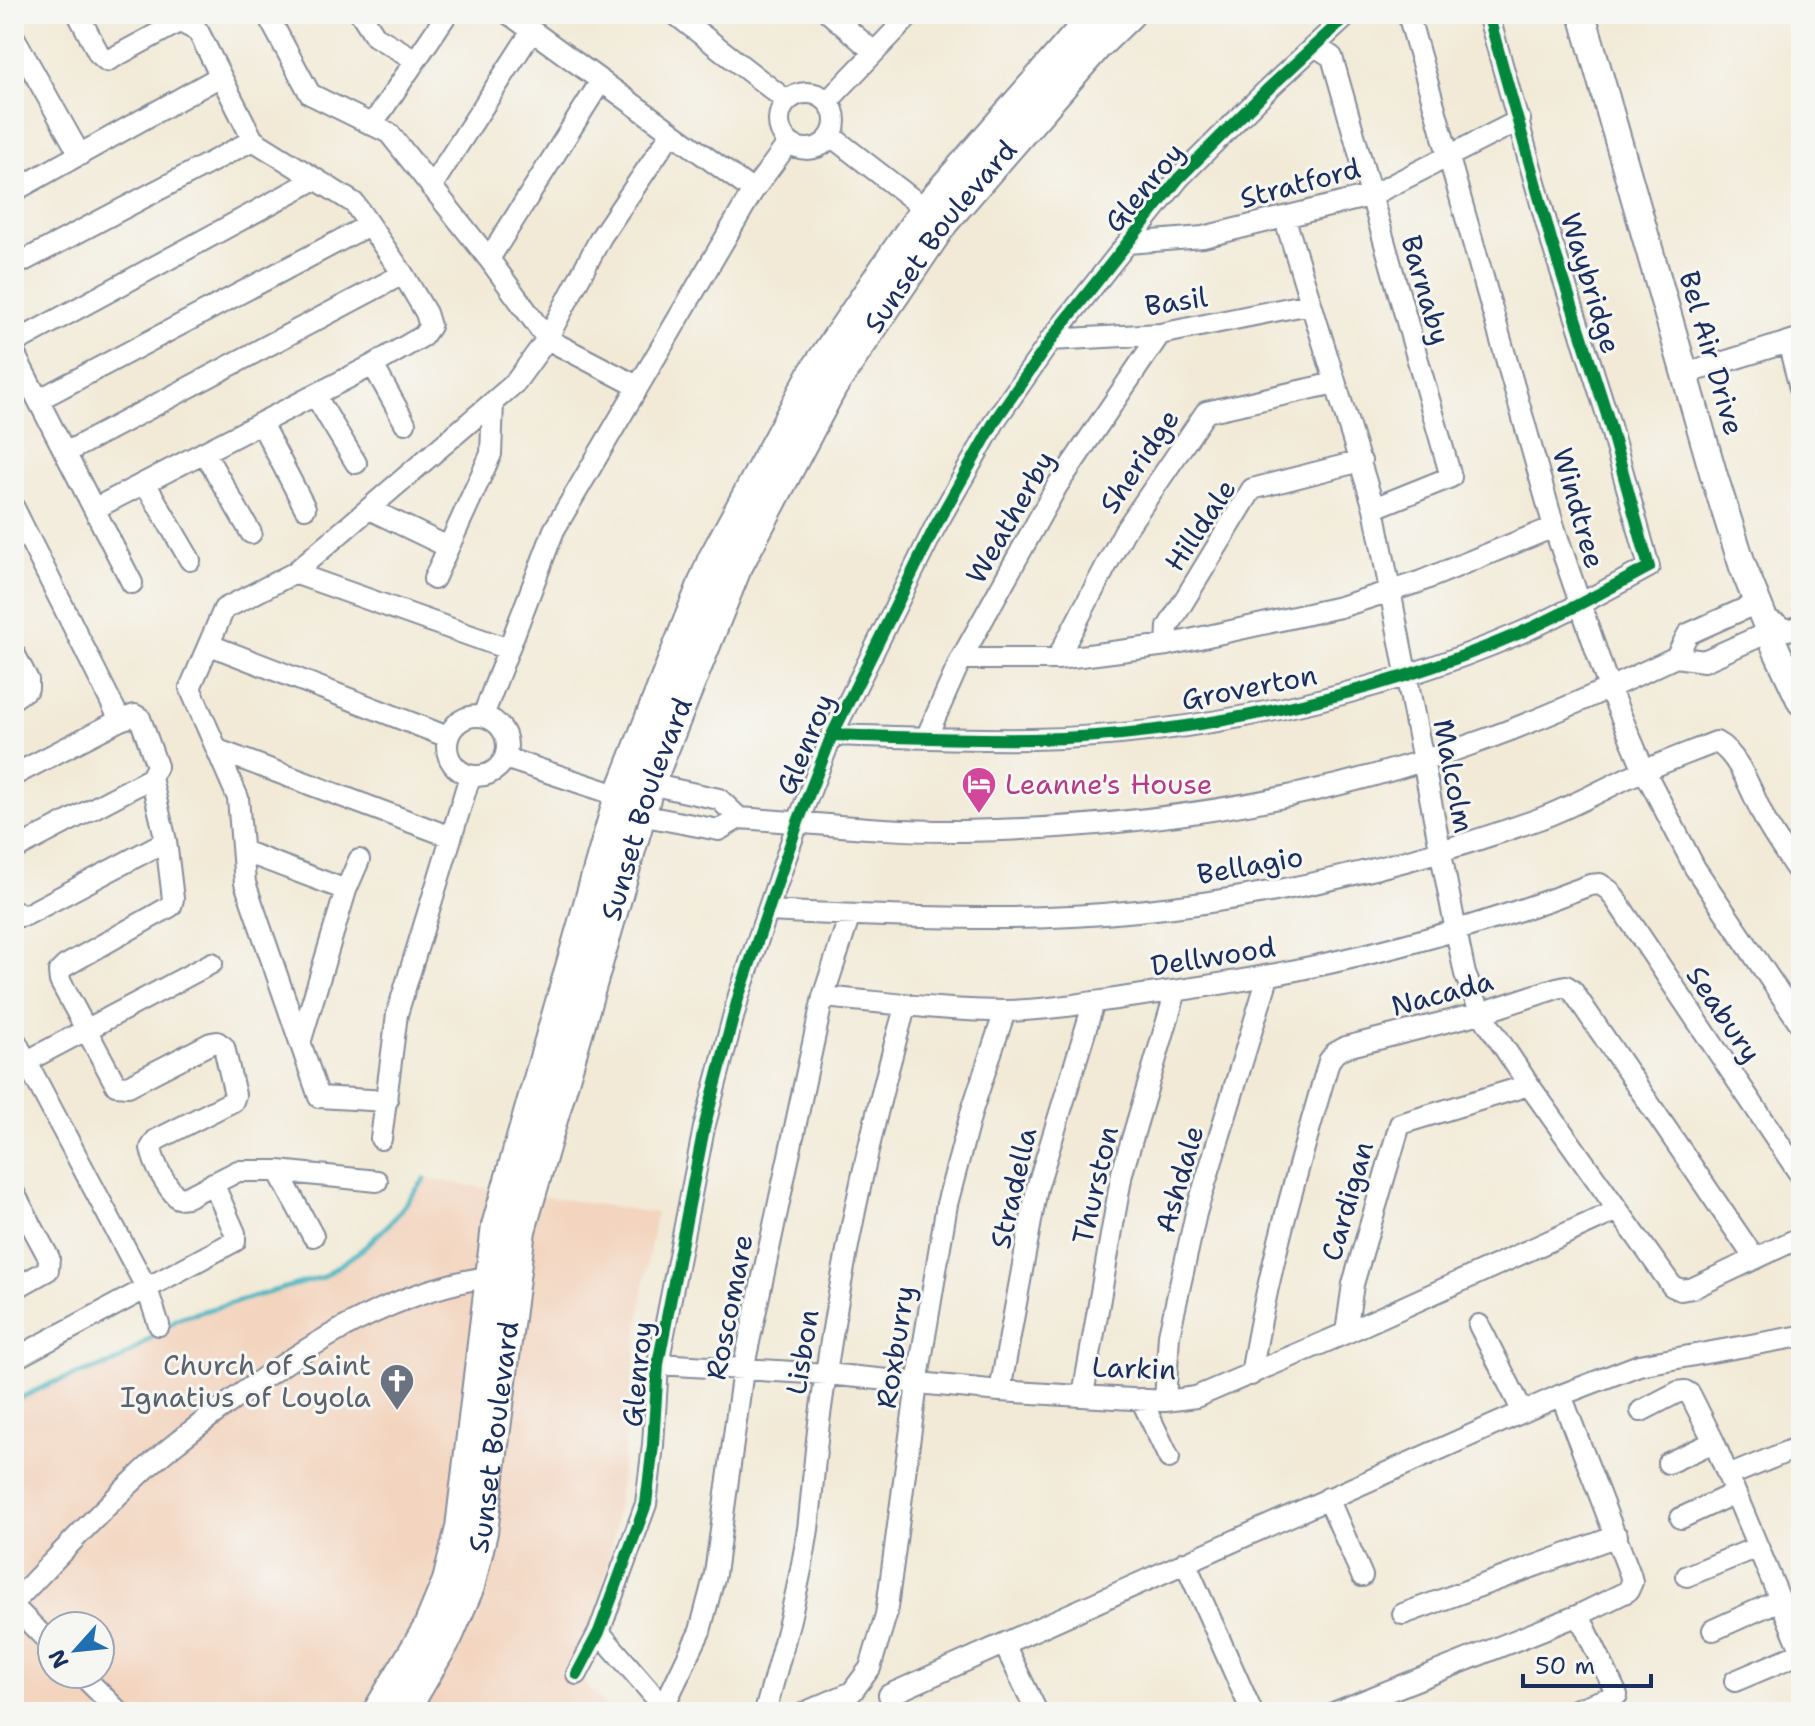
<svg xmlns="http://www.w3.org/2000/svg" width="1815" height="1726" font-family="'Shantell Sans',sans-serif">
<rect width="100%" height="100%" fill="#f6f6f2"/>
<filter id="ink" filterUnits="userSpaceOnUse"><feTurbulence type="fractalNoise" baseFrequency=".0125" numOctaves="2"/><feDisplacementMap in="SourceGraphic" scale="16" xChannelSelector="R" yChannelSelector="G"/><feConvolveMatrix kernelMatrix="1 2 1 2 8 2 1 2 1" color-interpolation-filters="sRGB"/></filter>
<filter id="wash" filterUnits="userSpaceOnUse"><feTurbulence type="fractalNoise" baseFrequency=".006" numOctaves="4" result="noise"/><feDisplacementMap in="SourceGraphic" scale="32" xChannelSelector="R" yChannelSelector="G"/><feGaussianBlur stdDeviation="1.8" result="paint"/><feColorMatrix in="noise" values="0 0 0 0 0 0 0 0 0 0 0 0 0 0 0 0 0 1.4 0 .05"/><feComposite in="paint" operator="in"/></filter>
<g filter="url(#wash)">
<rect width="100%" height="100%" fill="#f2ead7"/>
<path fill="#f3d4be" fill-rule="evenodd" d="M 425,1179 L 656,1213 L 643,1290 L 613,1540 L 603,1591 L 590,1631 L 572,1669 L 611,1712 L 14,1712 L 14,1401 L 52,1383 L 117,1362 L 179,1318 L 325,1278 L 364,1248 L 393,1220 ZM 52,1626 L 100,1626 L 100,1674 L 52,1674 Z"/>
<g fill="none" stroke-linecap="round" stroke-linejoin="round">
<path stroke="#44b3be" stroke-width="5" d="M 14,1401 L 52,1383 L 117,1362 L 179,1318 L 323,1277 L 364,1248 L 393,1220 L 425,1179"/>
</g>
</g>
<g filter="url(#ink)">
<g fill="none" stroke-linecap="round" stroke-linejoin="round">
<defs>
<path id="minor" d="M 78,14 L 99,54 L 107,61 L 181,21
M 267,14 L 310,94 L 389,133 L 489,259 L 547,339 L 637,386
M 361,14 L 375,36 L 416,60
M 509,14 L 753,191
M 675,14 L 787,101
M 830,14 L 874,52
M 1408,14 L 1554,527 L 1609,688 L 1644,770 L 1695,868 L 1801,1025
M 14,37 L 80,155
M 1315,46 L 1332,57 L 1451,477 L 1374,508
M779 121a28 28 0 1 1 56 0a28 28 0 1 1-56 0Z
M 828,101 L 911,14
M 372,125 L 447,14
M 831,136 L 933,215
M 431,187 L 532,31
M 14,191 L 219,77
M 1285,219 L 1374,508 L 1456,931 L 1465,974 L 1481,1013 L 1529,1085 L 1672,1286 L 1681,1290 L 1693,1288 L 1801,1237
M 1128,243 L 1203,237 L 1370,196 L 1520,120
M 489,259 L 601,81
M 14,266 L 253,140
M 1050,340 L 1160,334 L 1309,304
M 1788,342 L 1801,392
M 14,343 L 314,180
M 14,353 L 132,583
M 373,365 L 405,423
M 1685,374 L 1801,338
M 315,395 L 356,463
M 38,400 L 369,225
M 261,423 L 305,508
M 204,452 L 251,533
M 65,453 L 403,274
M 145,483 L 190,560
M 14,508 L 120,720
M 94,509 L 373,365 L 423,336 L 430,326 L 426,313 L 403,274 L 354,203 L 253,140 L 198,31 L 165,14
M 369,509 L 448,547
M 294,573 L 508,649
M 434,579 L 491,454 L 493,403
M 1763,617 L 1788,630 L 1801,626
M 210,645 L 448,737
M 1167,645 L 1168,627 L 1252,489 L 1361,461
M 14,653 L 28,680 L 28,688 L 14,698
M 1676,657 L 1688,634 L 1757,603
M 1676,657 L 1704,661 L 1769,632
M 961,659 L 1057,659 L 1167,645 L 1340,607 L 1419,582 L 1554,527
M 1057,659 L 1124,532 L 1206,412 L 1335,383
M447 746a30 30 0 1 1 60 0a30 30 0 1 1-60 0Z
M 483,716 L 554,530 L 753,191 L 789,142
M 832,735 C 899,737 965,740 1032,739 C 1192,736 1372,697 1520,633 C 1564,614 1606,590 1649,567 L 1607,415 L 1552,243 L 1488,14
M 926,738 L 961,659 L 1057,486 L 1160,334
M 218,750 L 451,837
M 505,758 L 620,796 L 640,815 L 719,830 L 739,818
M 14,775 L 120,720 L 135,715 L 140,718 L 157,766 L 151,778 L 14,850
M 151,778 L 166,841 L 173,899 L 171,906 L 65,966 L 59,972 L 60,981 L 116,1085 L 128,1086 L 211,1043 L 217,1042 L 224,1047 L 235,1095 L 233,1101 L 156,1140 L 151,1148 C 154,1165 166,1186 178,1198 L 187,1197 L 238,1171 L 278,1171 L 377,1181
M 638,789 L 649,784 L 719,799 L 739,818
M 739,818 C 814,823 889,832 963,831 C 1138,828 1311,803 1475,743 C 1544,719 1610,688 1676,657
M 243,851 L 346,890
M 14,910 L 21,916 L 26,915 L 166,841
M 769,911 C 846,915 923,918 999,918 C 1181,918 1368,880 1539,819 C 1569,808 1598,792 1627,778 C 1656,765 1686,754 1716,742 C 1740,754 1754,799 1766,822 C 1776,840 1789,858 1801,876
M 823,997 C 882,1002 946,1011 1005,1011 C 1051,1010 1098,1001 1143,995 C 1296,976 1446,940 1590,885 L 1600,884 L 1610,891 L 1801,1176
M 14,1038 L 147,1289 L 159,1325
M 300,1043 L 346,890 L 359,860
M 14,1068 L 212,963
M 387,1101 L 319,1097 L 245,883 L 238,798 L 190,688 L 224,609 L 294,573 L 515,383 L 547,339 L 601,237 L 672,132
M 381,1139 L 397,1014 L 470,776
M 278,1171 L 313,1236
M 14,1193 L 49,1258 L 48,1270 L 14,1289
M 1479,1325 L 1523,1412
M 1346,1333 L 1353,1284 L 1400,1124 L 1529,1085
M 14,1359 L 235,1241 L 235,1233 L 213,1183
M 658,1364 L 827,1374 L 1000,1391 L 1165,1401 L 1196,1397 L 1346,1333 L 1618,1210
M 1251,1375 C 1268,1268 1299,1165 1329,1061 L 1335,1053 L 1346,1047 L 1481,1013 L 1557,988 L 1566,986 L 1572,990 L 1755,1259
M 1000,1391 L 1037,1188 L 1094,1002
M 1083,1395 L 1122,1173 L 1176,991
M 1141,1399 L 1169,1458
M 1165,1401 L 1169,1335 L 1196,1213 L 1268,977
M 1641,1411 L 1678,1392 L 1685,1391 L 1690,1394 L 1714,1442 L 1801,1650
M 1668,1463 L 1714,1442
M 1728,1476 L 1801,1446
M 1328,1498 L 1362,1576
M 1681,1518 L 1735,1493
M 1185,1562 L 1252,1712
M 1687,1576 L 1758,1547
M 14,1602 C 53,1562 92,1519 133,1481 C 160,1454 191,1431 222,1408 C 305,1346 397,1286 503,1275
M 14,1607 L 52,1645
M 1403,1614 L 1617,1536
M 1713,1630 L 1780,1600
M 599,1632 L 668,1712
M 1004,1644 L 1037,1712
M 81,1674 L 119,1712
M 577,1674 L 599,1632 L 646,1504 L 653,1445 L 658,1364 L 704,1128 L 739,995 L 798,822 L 832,735 L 935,527 L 996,419 L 1056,333 L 1179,178 L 1267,90 L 1349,14
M 1735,1681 L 1801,1653
M 889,1695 L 1561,1395 L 1639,1365 L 1801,1336
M 663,1708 L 700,1631 L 715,1574 L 743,1370 L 823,997 L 850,915
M 765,1712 C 782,1651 799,1591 808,1529 C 813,1488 815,1448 821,1408 C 840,1271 868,1136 906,1004
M 806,1712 L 852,1692 L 870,1668 L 886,1615 L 917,1384 L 947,1204 L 972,1110 L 1005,1011
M 1336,1712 L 1579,1615 L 1628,1591 L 1632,1582 L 1630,1574 L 1561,1395
M 1569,1712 L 1617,1695 L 1579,1615"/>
<path id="tertiary" d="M 1582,14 L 1714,476 L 1743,567 L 1777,651 L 1801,702"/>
<g id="secondary">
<path d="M 378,1712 L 428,1629 L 448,1581 L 461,1528 L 497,1226 L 620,796 L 713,560 L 814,373 L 926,209 L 1096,14"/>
<path id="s1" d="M 403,1712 L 447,1637 L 469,1586 L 482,1532 L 520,1230 L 649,784 L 736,568 L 832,386 L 943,222 L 1097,45 L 1129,14"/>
</g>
</defs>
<use href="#minor" stroke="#868c9a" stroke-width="24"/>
<use href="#tertiary" stroke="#868c9a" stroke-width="30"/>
<use href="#secondary" stroke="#868c9a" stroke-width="34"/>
<use href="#minor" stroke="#fff" stroke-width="20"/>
<use href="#tertiary" stroke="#fff" stroke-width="26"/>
<use href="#secondary" stroke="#fff" stroke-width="30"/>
<defs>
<path id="cycleway" d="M 832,735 C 899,737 965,740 1032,739 C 1192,736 1372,697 1520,633 C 1564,614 1606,590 1649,567 L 1607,415 L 1552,243 L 1488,14
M 577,1674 L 599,1632 L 646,1504 L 653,1445 L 658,1364 L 704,1128 L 739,995 L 798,822 L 832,735 L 935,527 L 996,419 L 1056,333 L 1179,178 L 1267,90 L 1349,14"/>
</defs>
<use href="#cycleway" stroke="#f6f6f2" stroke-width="17"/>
<use href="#cycleway" stroke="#00873e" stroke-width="12"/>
</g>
</g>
<defs>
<symbol id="hotel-pin" viewBox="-11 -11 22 30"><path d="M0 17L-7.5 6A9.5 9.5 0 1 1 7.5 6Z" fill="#d1479c" stroke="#f6f6f2"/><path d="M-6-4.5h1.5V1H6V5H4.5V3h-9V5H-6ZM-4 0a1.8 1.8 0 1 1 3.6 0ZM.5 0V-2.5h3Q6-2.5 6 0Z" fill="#fff"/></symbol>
<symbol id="church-pin" viewBox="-11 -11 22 30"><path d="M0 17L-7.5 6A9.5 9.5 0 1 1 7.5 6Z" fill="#6b7280" stroke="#f6f6f2"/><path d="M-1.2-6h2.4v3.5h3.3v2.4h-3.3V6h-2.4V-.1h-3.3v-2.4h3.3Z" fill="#fff"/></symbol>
</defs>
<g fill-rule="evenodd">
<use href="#hotel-pin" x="959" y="764" width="40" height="54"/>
<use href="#church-pin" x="377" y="1361" width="40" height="54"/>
</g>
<g text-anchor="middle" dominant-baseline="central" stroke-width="6" stroke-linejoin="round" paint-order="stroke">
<g font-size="28" fill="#1b2f5e" stroke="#f6f6f2">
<text transform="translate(1300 183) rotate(-15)">Stratford</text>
<text transform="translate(1144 187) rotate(-50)">Glenroy</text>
<text stroke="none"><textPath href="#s1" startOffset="1590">Sunset Boulevard</textPath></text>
<text transform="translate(1591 283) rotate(73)">Waybridge</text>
<text transform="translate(1426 290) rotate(74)">Barnaby</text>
<text transform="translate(1176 301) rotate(-9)">Basil</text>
<text transform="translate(1712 353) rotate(74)">Bel Air Drive</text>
<text transform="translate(1139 461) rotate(-56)">Sheridge</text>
<text transform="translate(1579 508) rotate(74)">Windtree</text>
<text transform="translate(1010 517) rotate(-60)">Weatherby</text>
<text transform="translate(1200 525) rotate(-56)">Hilldale</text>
<text transform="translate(1249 687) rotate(-11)">Groverton</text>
<text transform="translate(805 744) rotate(-67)">Glenroy</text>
<text transform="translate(1454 776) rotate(79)">Malcolm</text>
<text stroke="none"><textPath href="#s1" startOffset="942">Sunset Boulevard</textPath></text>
<text transform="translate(1250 865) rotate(-10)">Bellagio</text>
<text transform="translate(1213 956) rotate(-9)">Dellwood</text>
<text transform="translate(1442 993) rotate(-15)">Nacada</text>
<text transform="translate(1724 1014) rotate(56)">Seabury</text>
<text transform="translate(1179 1179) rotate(-74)">Ashdale</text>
<text transform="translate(1095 1185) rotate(-77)">Thurston</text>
<text transform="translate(1013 1188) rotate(-77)">Stradella</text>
<text transform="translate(1347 1201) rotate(-74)">Cardigan</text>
<text transform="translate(729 1307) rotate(-79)">Roscomare</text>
<text transform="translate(895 1347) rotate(-81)">Roxburry</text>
<text transform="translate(802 1352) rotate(-81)">Lisbon</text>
<text transform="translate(1134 1368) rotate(2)">Larkin</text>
<text transform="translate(637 1374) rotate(-84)">Glenroy</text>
<text stroke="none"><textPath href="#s1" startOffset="294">Sunset Boulevard</textPath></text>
</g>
<g font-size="28" fill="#b23c85" stroke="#f6f6f2" text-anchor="start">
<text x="1005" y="784">Leanne's House</text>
</g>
<g font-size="28" fill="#5b616d" stroke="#f6f6f2" text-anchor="end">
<text x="371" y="1365">Church of Saint<tspan x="371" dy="32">Ignatius of Loyola</tspan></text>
</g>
</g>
<rect width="1815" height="1726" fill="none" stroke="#f6f6f2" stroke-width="48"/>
<g transform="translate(76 1650) rotate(243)"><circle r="38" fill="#f6f6f2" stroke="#9ea6b7" stroke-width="2"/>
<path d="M0-6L14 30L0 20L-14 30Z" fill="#1f6fb2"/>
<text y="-12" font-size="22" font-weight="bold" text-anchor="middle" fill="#1b2f5e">N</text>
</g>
<path d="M1523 1674v12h128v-12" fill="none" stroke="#1b2f5e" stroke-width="4"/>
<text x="1535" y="1674" font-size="24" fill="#1b2f5e" stroke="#f6f6f2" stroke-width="6" paint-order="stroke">50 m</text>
</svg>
